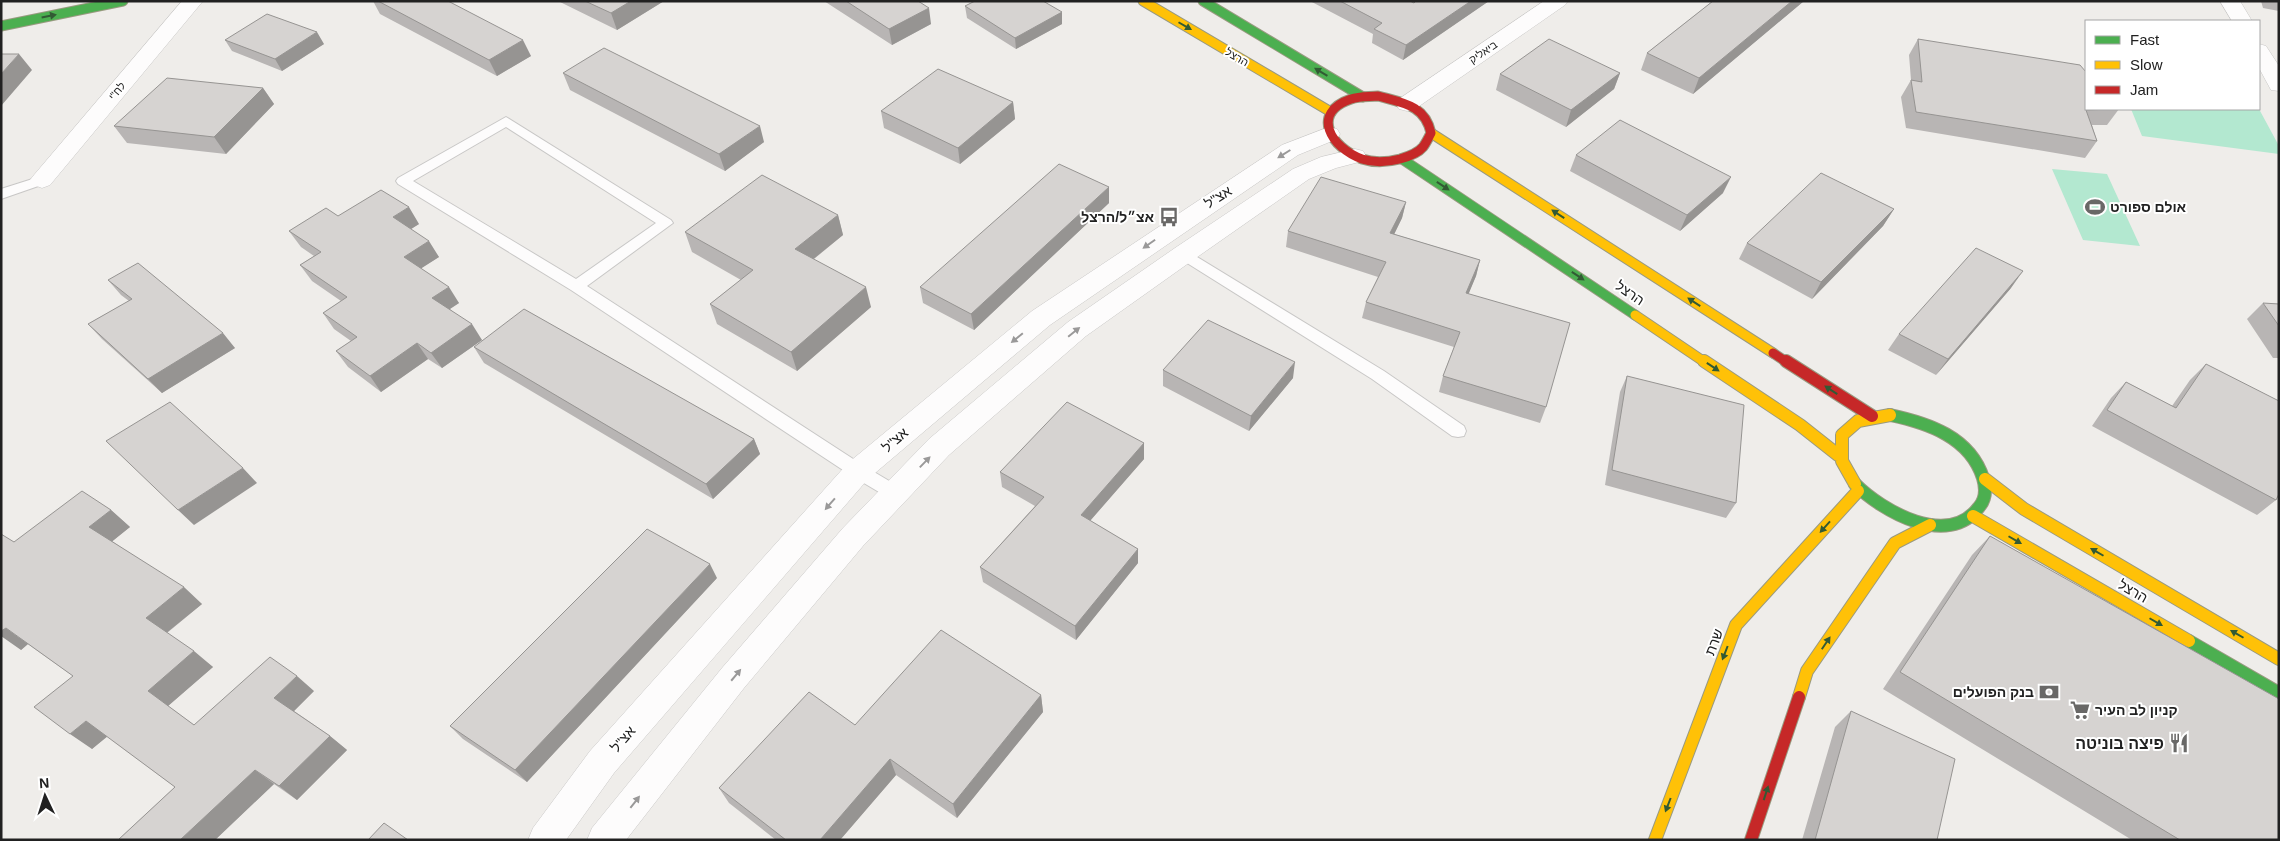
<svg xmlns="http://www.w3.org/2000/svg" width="2280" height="841" font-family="Arial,Heebo,sans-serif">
<rect width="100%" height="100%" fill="#efedea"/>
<path fill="#b3e8d0" d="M 2131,109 L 2259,109 L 2279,146 L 2279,154 L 2142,136 Z
M 2052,169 L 2107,174 L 2140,246 L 2083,240 Z"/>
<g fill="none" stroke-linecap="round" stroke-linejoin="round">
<defs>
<path id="lane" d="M 506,117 L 671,220 L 673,223 L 587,286 L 864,466 L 901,488 L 904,493 L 901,498 L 895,500 L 889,498 L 852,476 L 571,290 L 398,184 L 396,181 L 398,178 ZM 506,127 L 656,223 L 576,279 L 413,181 Z
M 42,176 L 47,177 L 49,180 L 47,183 L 1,199 L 1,189 Z
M 1184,249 L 1384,371 L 1464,426 L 1466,431 L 1464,436 L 1458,437 L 1452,436 L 1372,379 L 1179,258 L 1177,254 L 1179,250 Z"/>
<path id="street" d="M 182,1 L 203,1 L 50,185 L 42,188 L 34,185 L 30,180 L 34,175 Z
M 1544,1 L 1568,1 L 1565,5 L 1415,109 L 1407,111 L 1399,109 L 1396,104 L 1399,99 Z
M 2220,1 L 2240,1 L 2252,21 L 2232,21 Z
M 2259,44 L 2266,46 L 2279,66 L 2279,91 L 2271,90 L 2259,68 Z
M 1329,127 L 1337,129 L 1340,134 L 1337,139 L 1298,155 L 1050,325 L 868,479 L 614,773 L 566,840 L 528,840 L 533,828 L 590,751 L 848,463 L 1032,311 L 1282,145 Z
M 1355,149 L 1363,151 L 1366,156 L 1363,161 L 1336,168 L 1309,179 L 1193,260 L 1086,336 L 949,455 L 863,546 L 744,688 L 626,840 L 587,840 L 592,828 L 722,668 L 843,528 L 929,439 L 1068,322 L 1175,248 L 1293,169 L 1321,157 Z"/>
<path id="fast-far1" d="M 1203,1 L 1363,97
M 1,26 L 123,1
M 1402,159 L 1635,315"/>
<path id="fast" d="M 1855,484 C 1882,511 1948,549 1979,507 C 1986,499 1986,488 1983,478 C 1970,437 1928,423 1890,415
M 2189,641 L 2279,693"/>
<path id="slow-far1" d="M 1143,1 L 1331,112
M 1431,133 L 1773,353
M 1635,315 L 1706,363"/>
<path id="slow" d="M 1704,361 L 1800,425 L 1838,455
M 1985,479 L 2024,509 L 2279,659
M 1855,484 L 1842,461 L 1842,435 L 1858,421 L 1890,415
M 1973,516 L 2189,641
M 1799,697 L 1807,671 L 1895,543 L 1930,525
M 1655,840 L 1736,625 L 1858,491"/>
<path id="jam-far1" d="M 1378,96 C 1403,103 1425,105 1431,133 C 1429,137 1426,143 1423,147 C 1418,153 1407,157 1400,159 C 1388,162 1374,163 1362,159 C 1331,148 1310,113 1351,99 C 1360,96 1369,97 1378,96 Z
M 1773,353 L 1788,363"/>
<path id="jam" d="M 1786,361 L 1872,416
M 1751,840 L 1799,697"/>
</defs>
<use href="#lane" stroke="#c8c7c6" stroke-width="2"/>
<use href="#street" stroke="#c8c7c6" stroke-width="1"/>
<use href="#fast-far1" stroke="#999a80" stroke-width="11"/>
<use href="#fast" stroke="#999a80" stroke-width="14"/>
<use href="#slow-far1" stroke="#999a80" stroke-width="11"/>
<use href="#slow" stroke="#999a80" stroke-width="14"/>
<use href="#jam-far1" stroke="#999a80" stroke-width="11"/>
<use href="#jam" stroke="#999a80" stroke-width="14"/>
<use href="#lane" fill="#fdfcfc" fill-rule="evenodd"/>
<use href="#street" fill="#fdfcfc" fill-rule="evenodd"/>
<use href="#fast-far1" stroke="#4caf50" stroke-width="9"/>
<use href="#fast" stroke="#4caf50" stroke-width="12"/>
<use href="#slow-far1" stroke="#ffc107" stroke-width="9"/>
<use href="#slow" stroke="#ffc107" stroke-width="12"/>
<use href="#jam-far1" stroke="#c62828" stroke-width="9"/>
<use href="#jam" stroke="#c62828" stroke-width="12"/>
</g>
<path fill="#b8b5b4" d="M 373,1 L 448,1 L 531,56 L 497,76 L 380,14 Z
M 558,1 L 664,1 L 617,30 Z
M 824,1 L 918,1 L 931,24 L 892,45 Z
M 1310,1 L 1410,1 L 1414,3 L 1416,1 L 1489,1 L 1403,60 L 1372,43 L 1373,34 Z
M 1713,1 L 1804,1 L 1693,94 L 1641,70 L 1647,53 Z
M 2261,1 L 2279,1 L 2279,11 L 2263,8 Z
M 965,6 L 1062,12 L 1062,24 L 1016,49 L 967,18 Z
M 1918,39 L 2119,109 L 2107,125 L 2092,125 L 2097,141 L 2085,158 L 1906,128 L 1901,97 L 1911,80 L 1909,55 Z
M 225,40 L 324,44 L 282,71 L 232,51 Z
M 563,73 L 764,142 L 725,171 L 570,90 Z
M 1620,73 L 1614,89 L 1566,127 L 1496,90 L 1500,74 Z
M 263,88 L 274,104 L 226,154 L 127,143 L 114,126 Z
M 1013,102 L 1015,119 L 960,164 L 884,128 L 881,111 Z
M 1576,155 L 1723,193 L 1680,231 L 1570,171 Z
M 1109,187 L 1109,203 L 974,330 L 923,303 L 920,287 Z
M 1406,202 L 1402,218 L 1394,234 L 1480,260 L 1476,276 L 1468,294 L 1546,407 L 1540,423 L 1439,392 L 1443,376 L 1454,347 L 1362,318 L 1366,302 L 1378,277 L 1286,247 L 1288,231 Z
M 1894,209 L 1883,226 L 1812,299 L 1739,259 L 1747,243 Z
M 838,215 L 843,235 L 814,259 L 871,307 L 797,371 L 717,324 L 710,304 L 741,280 L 692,252 L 685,232 Z
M 338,216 L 419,224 L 411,229 L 439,257 L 421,268 L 459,303 L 450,309 L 482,340 L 442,368 L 428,359 L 381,392 L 348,367 L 336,351 L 351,341 L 334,329 L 323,313 L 341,301 L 312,281 L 300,265 L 314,256 L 301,247 L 289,231 Z
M 108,280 L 235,348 L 162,393 L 102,339 L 88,324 L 129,301 L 121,295 Z
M 2011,288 L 1936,375 L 1888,350 L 1899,334 Z
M 2263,303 L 2279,304 L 2279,358 L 2273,358 L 2247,319 Z
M 474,347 L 754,439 L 760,454 L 713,499 L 484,363 Z
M 2206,364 L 2276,500 L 2257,515 L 2092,426 L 2111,398 L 2126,382 L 2172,406 L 2190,380 Z
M 1163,370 L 1293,378 L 1249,431 L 1163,386 Z
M 1627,376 L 1736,503 L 1726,518 L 1605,485 L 1620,392 Z
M 1144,443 L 1144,459 L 1090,521 L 1138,549 L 1138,563 L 1076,640 L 983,582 L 980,567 L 1035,506 L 1002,487 L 1000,472 Z
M 111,510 L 130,527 L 112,541 L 202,604 L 167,633 L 213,667 L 168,706 L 194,725 L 314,691 L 294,711 L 330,736 L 347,750 L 297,800 L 274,784 L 215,840 L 118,840 L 175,787 L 107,736 L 92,749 L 73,676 L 28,644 L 21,650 L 14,542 Z
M 1990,536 L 2279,840 L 2132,840 L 1883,689 L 1972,555 Z
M 717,578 L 527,782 L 463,739 L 450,726 Z
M 1041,695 L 1043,712 L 957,818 L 896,775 L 840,840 L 776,840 L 729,803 L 719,788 L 855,725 Z
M 1851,711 L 1937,840 L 1802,840 L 1835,727 Z"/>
<path fill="#969492" d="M 631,1 L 664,1 L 617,30 L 611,13 Z
M 1471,1 L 1489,1 L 1403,60 L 1406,45 Z
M 1792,1 L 1804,1 L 1693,94 L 1699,78 Z
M 929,8 L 931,24 L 892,45 L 889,29 Z
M 1062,12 L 1062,24 L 1016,49 L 1015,38 Z
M 317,32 L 324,44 L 282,71 L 275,59 Z
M 523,40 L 531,56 L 497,76 L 489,60 Z
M 19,54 L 32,70 L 1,106 L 1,74 Z
M 1620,73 L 1614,89 L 1566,127 L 1571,110 Z
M 263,88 L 274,104 L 226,154 L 214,137 Z
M 1013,102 L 1015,119 L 960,164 L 958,148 Z
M 760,126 L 764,142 L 725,171 L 719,154 Z
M 1731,177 L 1723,193 L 1680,231 L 1687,215 Z
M 1109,187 L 1109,203 L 974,330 L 971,314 Z
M 1406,202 L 1402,218 L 1387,249 L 1390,233 Z
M 409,207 L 419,224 L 403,234 L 393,217 Z
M 1894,209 L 1883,226 L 1812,299 L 1821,282 Z
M 838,215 L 843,235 L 801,269 L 795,249 Z
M 429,241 L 439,257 L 414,273 L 404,257 Z
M 1480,260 L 1476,276 L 1462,310 L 1466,293 Z
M 2023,271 L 2011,288 L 1936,375 L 1948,359 Z
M 449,287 L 459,303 L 442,314 L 432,298 Z
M 866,287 L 871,307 L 797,371 L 791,352 Z
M 472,324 L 482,340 L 442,368 L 431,353 Z
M 223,333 L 235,348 L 162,393 L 148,379 Z
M 417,343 L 428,359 L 381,392 L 370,376 Z
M 1295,362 L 1293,378 L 1249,431 L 1251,416 Z
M 754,439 L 760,454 L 713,499 L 706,484 Z
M 1144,443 L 1144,459 L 1082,530 L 1081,515 Z
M 243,468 L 257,483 L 194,525 L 178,510 Z
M 111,510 L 130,527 L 109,544 L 89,527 Z
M 1138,549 L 1138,563 L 1076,640 L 1075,626 Z
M 710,564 L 717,578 L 527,782 L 515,770 Z
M 184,587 L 202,604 L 165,634 L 146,618 Z
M 6,628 L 28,644 L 21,650 L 1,636 L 1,631 Z
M 194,651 L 213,667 L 168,706 L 148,691 Z
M 297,676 L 314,691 L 292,713 L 274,698 Z
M 1041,695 L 1043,712 L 957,818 L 953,804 Z
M 86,721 L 108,736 L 92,749 L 70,734 Z
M 330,736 L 347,750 L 297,800 L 279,786 Z
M 890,759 L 896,775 L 840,840 L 820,840 Z
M 255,770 L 274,784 L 215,840 L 180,840 Z"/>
<path fill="#d6d3d1" stroke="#969492" d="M 378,1 L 448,1 L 523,40 L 489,60 Z
M 585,1 L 631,1 L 611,13 Z
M 846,1 L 918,1 L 929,8 L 889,29 Z
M 975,1 L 1043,1 L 1062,12 L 1015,38 L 965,6 Z
M 1340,1 L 1410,1 L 1414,3 L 1416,1 L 1471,1 L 1406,45 L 1374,29 L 1382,23 Z
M 1713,1 L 1792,1 L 1699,78 L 1647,53 Z
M 267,14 L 317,32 L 275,59 L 225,40 Z
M 1549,39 L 1620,73 L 1571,110 L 1500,74 Z
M 1918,39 L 2080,65 L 2086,72 L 2086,109 L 2111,109 L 2086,110 L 2097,141 L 1916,112 L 1911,80 L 1922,82 Z
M 604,48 L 760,126 L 719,154 L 563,73 Z
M 1,54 L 19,54 L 1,74 Z
M 938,69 L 1013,102 L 958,148 L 881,111 Z
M 167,78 L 263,88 L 214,137 L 114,126 Z
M 1620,120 L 1731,177 L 1687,215 L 1576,155 Z
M 1059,164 L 1109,187 L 971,314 L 920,287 Z
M 1821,173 L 1894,209 L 1821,282 L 1747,243 Z
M 762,175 L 838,215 L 795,249 L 866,287 L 791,352 L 710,304 L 753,270 L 685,232 Z
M 1321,177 L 1406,202 L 1390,233 L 1480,260 L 1466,293 L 1570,323 L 1546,407 L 1443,376 L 1460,332 L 1366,302 L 1386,262 L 1288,231 Z
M 381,190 L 409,207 L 393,217 L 429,241 L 404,257 L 449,287 L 432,298 L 472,324 L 431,353 L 417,343 L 370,376 L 336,351 L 357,337 L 323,313 L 347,297 L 300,265 L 321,252 L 289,231 L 326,208 L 338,216 Z
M 1976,248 L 2023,271 L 1948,359 L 1899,334 Z
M 138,263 L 223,333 L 148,379 L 88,324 L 132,299 L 108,280 Z
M 2263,303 L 2279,304 L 2279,326 Z
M 524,309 L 754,439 L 706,484 L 474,347 Z
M 1208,320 L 1295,362 L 1251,416 L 1163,370 Z
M 2206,364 L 2279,401 L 2279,494 L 2276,500 L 2107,410 L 2126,382 L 2176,408 Z
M 1627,376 L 1744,405 L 1736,503 L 1612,470 Z
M 170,402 L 243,468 L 178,510 L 106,441 Z
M 1067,402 L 1144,443 L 1081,515 L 1138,549 L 1075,626 L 980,567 L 1044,497 L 1000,472 Z
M 82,491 L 111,510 L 89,527 L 184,587 L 146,618 L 194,651 L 148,691 L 194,725 L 270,657 L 297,676 L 274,698 L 330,736 L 279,786 L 255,770 L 180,840 L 118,840 L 175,787 L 86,721 L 70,734 L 34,707 L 73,676 L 6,628 L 1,631 L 1,534 L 14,542 Z
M 647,529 L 710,564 L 515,770 L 450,726 Z
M 1990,536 L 2279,699 L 2279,840 L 2180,840 L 1900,672 Z
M 941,630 L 1041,695 L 953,804 L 890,759 L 820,840 L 786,840 L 719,788 L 809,692 L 855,725 Z
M 1851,711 L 1955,759 L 1937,840 L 1815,840 Z
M 384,823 L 408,840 L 368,840 Z"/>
<defs><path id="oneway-solid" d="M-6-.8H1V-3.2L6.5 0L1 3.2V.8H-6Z" transform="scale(1.25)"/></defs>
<g fill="#325a34">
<use href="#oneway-solid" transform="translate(49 16) rotate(-11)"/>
<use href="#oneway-solid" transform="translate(1185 26) rotate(30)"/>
<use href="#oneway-solid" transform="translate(1321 72) rotate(-149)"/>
<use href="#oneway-solid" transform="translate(1443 186) rotate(34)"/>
<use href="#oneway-solid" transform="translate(1558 214) rotate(-147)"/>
<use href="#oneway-solid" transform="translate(1578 276) rotate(34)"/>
<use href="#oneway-solid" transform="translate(1694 302) rotate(-147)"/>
<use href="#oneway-solid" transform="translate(1713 367) rotate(34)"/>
<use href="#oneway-solid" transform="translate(1831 390) rotate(-147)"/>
<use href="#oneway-solid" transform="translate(1825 527) rotate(132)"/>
<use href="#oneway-solid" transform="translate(2015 540) rotate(30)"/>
<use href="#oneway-solid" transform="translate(2097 552) rotate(-150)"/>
<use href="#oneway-solid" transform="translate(2156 622) rotate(30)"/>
<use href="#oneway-solid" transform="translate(2237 634) rotate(-150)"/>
<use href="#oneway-solid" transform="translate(1826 643) rotate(-56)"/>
<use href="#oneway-solid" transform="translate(1725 653) rotate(111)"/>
<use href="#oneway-solid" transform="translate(1766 793) rotate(-72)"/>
<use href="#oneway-solid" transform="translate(1668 805) rotate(111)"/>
</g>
<g fill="#9a9999">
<use href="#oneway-solid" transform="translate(1284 154) rotate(148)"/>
<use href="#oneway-solid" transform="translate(1149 244) rotate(145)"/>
<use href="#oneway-solid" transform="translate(1074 332) rotate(-39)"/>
<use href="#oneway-solid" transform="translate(1017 338) rotate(141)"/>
<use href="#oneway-solid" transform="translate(925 462) rotate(-46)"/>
<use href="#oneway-solid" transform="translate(830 504) rotate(131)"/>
<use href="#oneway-solid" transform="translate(736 675) rotate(-50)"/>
<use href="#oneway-solid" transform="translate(635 802) rotate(-52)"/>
</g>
<defs>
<symbol id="stadium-bare" viewBox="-9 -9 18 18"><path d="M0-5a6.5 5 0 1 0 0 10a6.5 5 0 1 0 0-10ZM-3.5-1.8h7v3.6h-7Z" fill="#696867" stroke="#fff" stroke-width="2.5" paint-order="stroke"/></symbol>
<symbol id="bus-bare" viewBox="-9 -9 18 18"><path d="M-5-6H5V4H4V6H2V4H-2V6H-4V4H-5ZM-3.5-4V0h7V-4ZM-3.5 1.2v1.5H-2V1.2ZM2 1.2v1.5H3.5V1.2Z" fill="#696867" stroke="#fff" stroke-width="2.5" paint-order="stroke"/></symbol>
<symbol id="bank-bare" viewBox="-9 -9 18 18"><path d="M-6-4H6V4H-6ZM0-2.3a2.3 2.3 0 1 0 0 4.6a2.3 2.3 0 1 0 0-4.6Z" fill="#696867" stroke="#fff" stroke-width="2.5" paint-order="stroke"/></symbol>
<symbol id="supermarket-bare" viewBox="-9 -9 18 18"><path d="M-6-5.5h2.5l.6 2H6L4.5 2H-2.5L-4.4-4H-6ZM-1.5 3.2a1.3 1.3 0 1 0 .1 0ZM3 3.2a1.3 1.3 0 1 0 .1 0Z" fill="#696867" stroke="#fff" stroke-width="2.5" paint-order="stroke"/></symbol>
<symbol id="restaurant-bare" viewBox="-9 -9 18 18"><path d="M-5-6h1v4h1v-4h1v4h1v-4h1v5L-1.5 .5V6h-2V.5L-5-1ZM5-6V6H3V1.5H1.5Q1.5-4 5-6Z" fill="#696867" stroke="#fff" stroke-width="2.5" paint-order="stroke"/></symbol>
</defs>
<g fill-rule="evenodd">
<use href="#stadium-bare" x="2081" y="193" width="28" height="28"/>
<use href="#bus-bare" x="1155" y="203" width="28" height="28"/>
<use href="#bank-bare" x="2035" y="678" width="28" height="28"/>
<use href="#supermarket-bare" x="2066" y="696" width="28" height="28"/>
<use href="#restaurant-bare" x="2165" y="729" width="28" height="28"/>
</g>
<g text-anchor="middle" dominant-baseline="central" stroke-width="4" stroke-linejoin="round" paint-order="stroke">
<g font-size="11" fill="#212121" stroke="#fff">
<text transform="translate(1483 52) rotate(-34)">ביאליק</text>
<text transform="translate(1237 57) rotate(30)">הרצל</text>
<text transform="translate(117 91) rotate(-50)">לח"י</text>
</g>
<g font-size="14" fill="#212121" stroke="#fff">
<text transform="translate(1218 197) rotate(-33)">אצ"ל</text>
<text transform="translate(1630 293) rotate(34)">הרצל</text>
<text transform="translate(895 440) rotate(-41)">אצ"ל</text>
<text transform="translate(2133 591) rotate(30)">הרצל</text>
<text transform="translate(1714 642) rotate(-69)">שרת</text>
<text transform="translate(623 739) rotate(-49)">אצ"ל</text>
</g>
<g font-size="14" font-weight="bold" fill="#212121" stroke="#fff" text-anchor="start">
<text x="2110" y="207">אולם ספורט</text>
<text x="1154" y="217" text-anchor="end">אצ״ל/הרצל</text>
<text x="2034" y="692" text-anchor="end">בנק הפועלים</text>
<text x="2095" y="710">קניון לב העיר</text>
</g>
<g font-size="16" font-weight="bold" fill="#212121" stroke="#fff" text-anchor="end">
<text x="2164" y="743">פיצה בוניטה</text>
</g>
</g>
<rect width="2280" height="841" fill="none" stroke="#212121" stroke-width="5"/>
<rect x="2085" y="20" width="175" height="90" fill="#ffffff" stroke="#a6a6a6"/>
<rect x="2095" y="36" width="25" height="8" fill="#4caf50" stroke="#a6a6a6"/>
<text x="2130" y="45" font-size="15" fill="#212121">Fast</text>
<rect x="2095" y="61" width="25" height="8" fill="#ffc107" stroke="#a6a6a6"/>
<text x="2130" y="70" font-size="15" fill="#212121">Slow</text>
<rect x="2095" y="86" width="25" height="8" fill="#c62828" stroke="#a6a6a6"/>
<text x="2130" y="95" font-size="15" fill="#212121">Jam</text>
<g transform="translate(45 796) rotate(356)" stroke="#ffffff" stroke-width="4" paint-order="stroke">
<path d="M0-4L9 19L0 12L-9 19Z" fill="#212121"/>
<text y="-8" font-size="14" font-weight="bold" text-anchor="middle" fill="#212121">N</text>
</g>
</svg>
